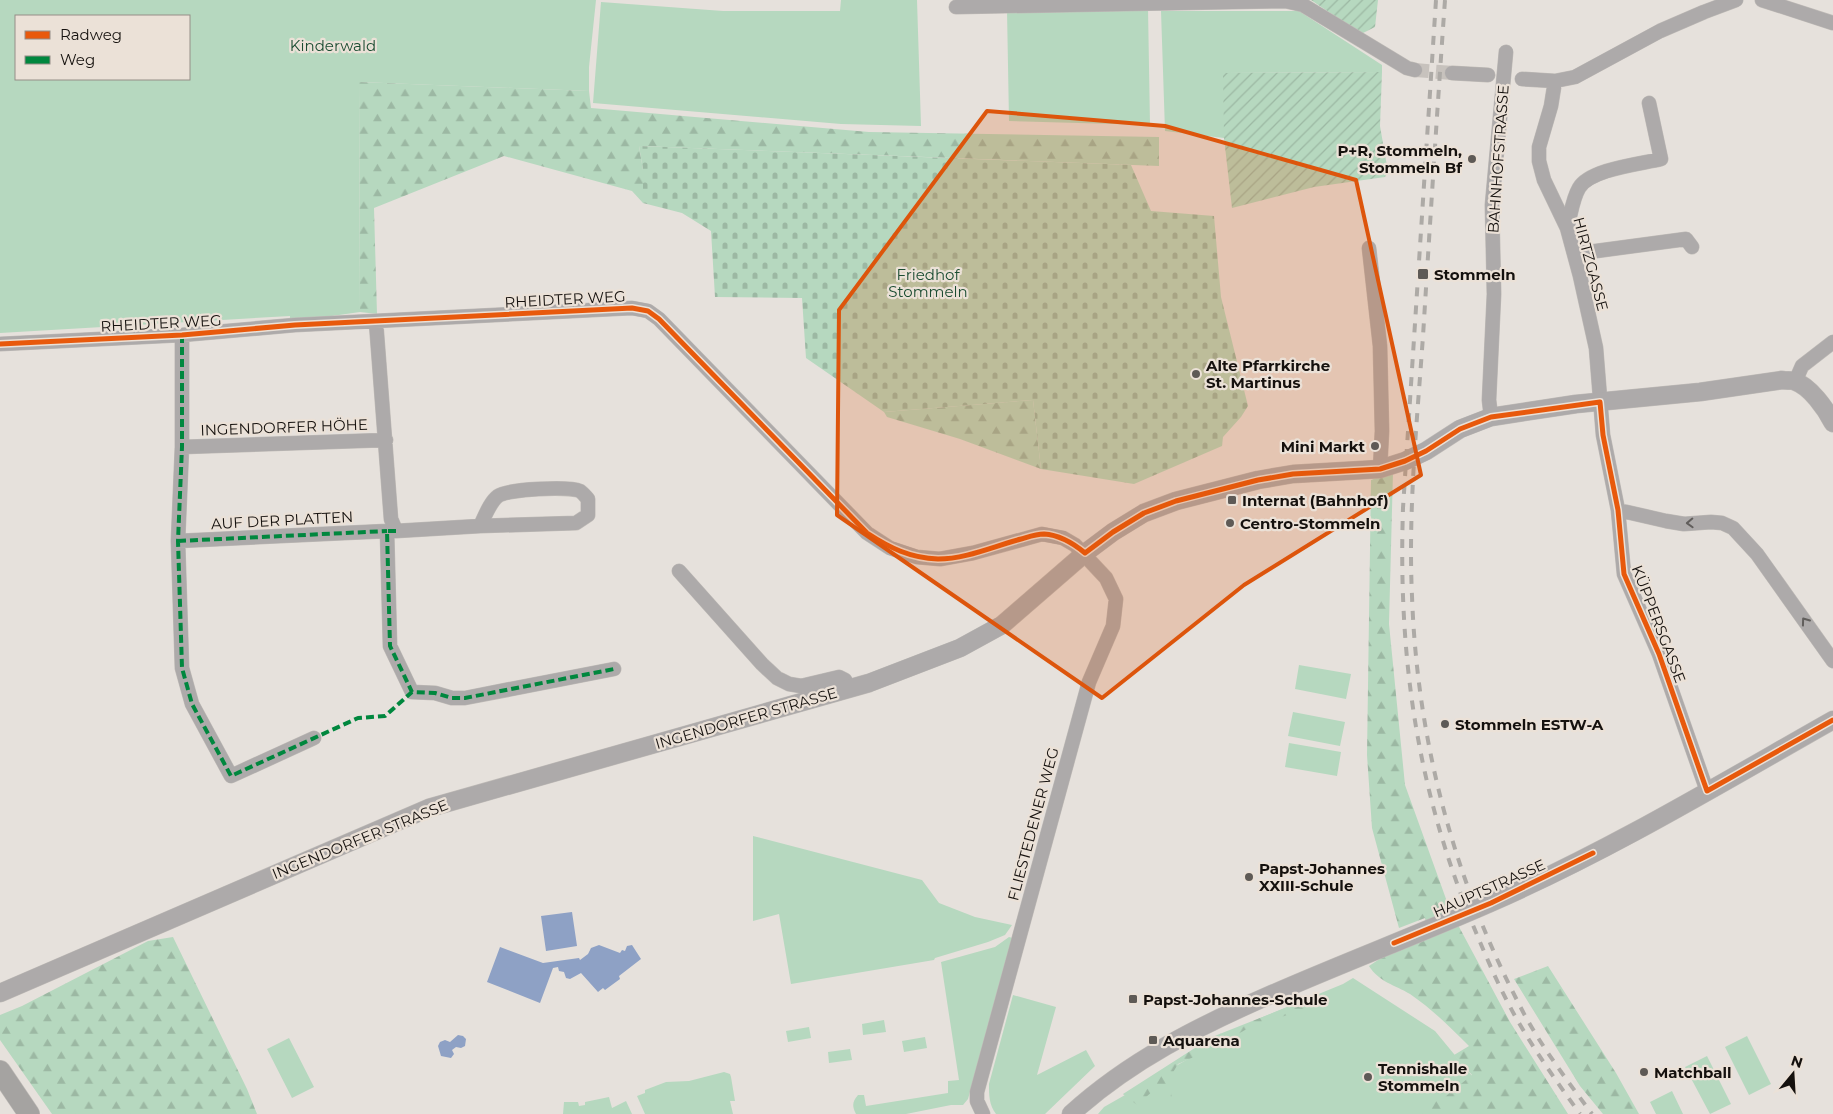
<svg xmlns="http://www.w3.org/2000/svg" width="1833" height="1114" font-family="Montserrat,sans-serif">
<defs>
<pattern id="forest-firs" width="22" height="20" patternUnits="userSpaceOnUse" patternTransform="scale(1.25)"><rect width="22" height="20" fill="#b6d8bf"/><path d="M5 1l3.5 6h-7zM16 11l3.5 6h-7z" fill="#9cb8a3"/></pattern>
<pattern id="cemetery-stones" width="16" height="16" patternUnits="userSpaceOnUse" patternTransform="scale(1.25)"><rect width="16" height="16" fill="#b6d8bf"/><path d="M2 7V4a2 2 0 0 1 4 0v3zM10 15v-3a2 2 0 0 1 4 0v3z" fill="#9cb8a3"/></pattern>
<pattern id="garden-furrows" width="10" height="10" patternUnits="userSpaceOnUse" patternTransform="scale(1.25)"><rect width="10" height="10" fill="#b6d8bf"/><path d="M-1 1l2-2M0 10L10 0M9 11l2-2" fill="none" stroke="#9cb8a3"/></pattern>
</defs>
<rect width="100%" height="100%" fill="#e6e1dc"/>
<path fill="#b6d8bf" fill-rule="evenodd" d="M 0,0 L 596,0 L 589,67 L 589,91 L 359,82 L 360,312 L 290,322 L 290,316 L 0,333 ZM 16,16 L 189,16 L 189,79 L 16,79 Z
M 841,0 L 917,0 L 921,126 L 841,124 L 593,103 L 601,2 L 723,11 L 840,11 Z
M 1148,8 L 1150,125 L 1009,121 L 1007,10 Z
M 1161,11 L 1299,11 L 1382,65 L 1382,72 L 1224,73 L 1224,138 L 1165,131 Z
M 1299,665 L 1351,674 L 1346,699 L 1295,689 Z
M 1293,712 L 1345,722 L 1340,746 L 1288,736 Z
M 1289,743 L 1341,752 L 1337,776 L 1285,767 Z
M 753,836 L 922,880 L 939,903 L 975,917 L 1012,925 L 1005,935 L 988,942 L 935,958 L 934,960 L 791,984 L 779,914 L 753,921 Z
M 1009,937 L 1013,938 L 968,1099 L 963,1105 L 951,1105 L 906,1114 L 856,1114 C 852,1106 852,1102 858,1095 L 864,1095 L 866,1106 L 948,1093 L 948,1081 L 959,1080 L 941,962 L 995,947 Z
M 1353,978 L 1435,1031 L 1496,1105 L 1479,1114 L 1098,1114 L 1104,1107 L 1258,1019 L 1343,984 Z
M 1013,995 L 1056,1007 L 1037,1075 L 1086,1050 L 1095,1066 L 1045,1114 L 996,1114 C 989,1105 989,1095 989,1084 Z
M 884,1020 L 886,1032 L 863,1035 L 862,1024 Z
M 809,1027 L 811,1038 L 788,1042 L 786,1031 Z
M 1747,1036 L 1771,1084 L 1749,1095 L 1725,1047 Z
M 925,1037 L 927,1048 L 904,1052 L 902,1041 Z
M 289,1038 L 314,1087 L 292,1098 L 267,1049 Z
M 850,1049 L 852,1060 L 829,1063 L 828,1052 Z
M 1707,1056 L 1731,1104 L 1710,1114 L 1685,1067 Z
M 724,1072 L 730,1074 L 731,1077 L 735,1101 L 730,1101 L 733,1114 L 645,1114 L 637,1096 L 645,1093 L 645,1090 L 666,1082 L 689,1081 Z
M 1672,1091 L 1683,1114 L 1656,1114 L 1650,1102 Z
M 609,1097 L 612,1108 L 626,1101 L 632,1114 L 563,1114 L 564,1102 L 578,1102 L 579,1106 L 585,1105 L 585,1102 Z"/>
<path fill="url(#forest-firs)" d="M 359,82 L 589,91 L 591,108 L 869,132 L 1159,137 L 1159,166 L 639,146 L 643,170 L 643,203 L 632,191 L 504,156 L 374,208 L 377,314 L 360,312 Z
M 1033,400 L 1041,469 L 960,439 L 887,417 L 884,412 Z
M 1393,472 L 1389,624 L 1405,785 L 1450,910 L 1510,1022 L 1568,1114 L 1407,1114 L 1446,1096 L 1472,1075 L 1454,1055 L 1469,1046 C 1450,1027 1432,1009 1410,994 C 1395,985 1379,982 1369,966 L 1387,954 L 1432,936 L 1425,918 L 1399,928 L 1372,828 L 1367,755 L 1371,480 Z
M 173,937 L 247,1089 L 257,1114 L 52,1114 L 0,1040 L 0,1015 L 22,1006 L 148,941 Z
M 1548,966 L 1616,1073 L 1639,1114 L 1603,1114 L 1580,1086 L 1514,979 Z
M 1333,989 L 1335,998 L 1245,1030 L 1214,1048 L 1178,1064 L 1169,1079 L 1172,1099 L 1154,1090 L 1137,1105 L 1123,1094 L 1212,1037 Z"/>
<path fill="url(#cemetery-stones)" d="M 639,146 L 1131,165 L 1151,211 L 1214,216 L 1221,297 L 1248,406 L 1241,417 L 1223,437 L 1222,446 L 1134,484 L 1041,469 L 1033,400 L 884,412 L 806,358 L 802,298 L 715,297 L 711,231 L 682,213 L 643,203 L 643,170 Z"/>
<path fill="url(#garden-furrows)" d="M 1311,0 L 1378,0 L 1375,27 L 1361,34 Z
M 1382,72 L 1380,126 L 1388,172 L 1385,177 L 1314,187 L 1232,208 L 1224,138 L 1223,73 Z"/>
<path fill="#8ea1c5" d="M 572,912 L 577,946 L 546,951 L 541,916 Z
M 599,945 L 620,953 L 622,950 L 625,951 L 627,946 L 632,945 L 641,959 L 619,976 L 620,979 L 605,990 L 603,988 L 598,992 L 581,973 L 570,979 L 566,978 L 564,972 L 559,971 L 558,967 L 553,968 L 540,1003 L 487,982 L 500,947 L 543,963 L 579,958 L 580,960 L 588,954 L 591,948 Z
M 458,1035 L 463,1036 L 466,1039 L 465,1046 L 461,1048 L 456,1047 L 452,1050 L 454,1054 L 451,1058 L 441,1056 L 438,1046 L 440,1042 L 445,1040 L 450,1042 Z"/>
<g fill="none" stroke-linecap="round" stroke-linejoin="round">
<path stroke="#c7c2bd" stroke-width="14" stroke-dasharray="14 7" stroke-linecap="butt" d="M 1415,70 L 1452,73"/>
<defs>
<path id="minor" d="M 1762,0 L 1833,23
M 956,7 L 1285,1 L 1303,5 L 1407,68 L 1415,70
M 1452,73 L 1488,75
M 1522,79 L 1555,81 L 1575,77 L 1660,31 L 1704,12 L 1736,0
M 1555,81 L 1551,106 L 1539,147 L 1539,161 L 1544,180 L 1567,228 L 1580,276 L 1596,348 L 1603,435 L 1618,510 L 1624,574 L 1659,654 L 1707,791
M 1567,228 C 1571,215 1572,200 1579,188 C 1590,169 1641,164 1661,159 L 1649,103
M 1369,248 L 1380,346 L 1382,431 L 1380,469
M 1574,254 L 1686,239 L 1692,247
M 376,322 L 391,519 L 396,531 L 480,526 C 485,516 490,502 498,496 C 507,489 569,486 580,491 C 583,493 586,497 588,499 L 588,515 L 576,523 L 480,526
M 182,335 L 182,447 L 178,541 L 182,668 L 192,704 L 231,776 L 314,738
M 0,344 L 182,335 L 295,325 L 632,308 L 648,311 L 659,319 L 867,533 L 890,548 L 917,557 L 940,559 L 973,553 L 1042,534 L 1063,538 L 1075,545 L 1106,578 L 1116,599 L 1113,626 L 1089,682 L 977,1092 L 977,1101 L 983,1114
M 1795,382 L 1802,366 L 1833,342
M 1491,417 L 1489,400 L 1494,294 L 1492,205 L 1506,52
M 182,447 L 386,440
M 1618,510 L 1666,521 L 1684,524 L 1711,522 L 1722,523 L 1733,528 L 1757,554 L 1833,661
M 396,531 L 387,531 L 390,646 L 412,692 L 435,693 L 452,698 L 465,698 L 614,669
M 178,541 L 387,531
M 679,571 L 762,664 L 777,678 L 789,684 L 801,686 L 839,677 L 845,680 L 849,688"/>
<path id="tertiary" d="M 0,993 L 429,808 L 869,683 L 960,648 L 1002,625 L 1085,553 L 1113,532 L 1144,513 L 1176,501 L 1258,480 L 1293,474 L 1380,469 L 1405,461 L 1426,451 L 1460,429 L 1491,417 L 1576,404 L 1700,392 L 1782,380 C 1786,381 1791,380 1794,381 C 1810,386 1826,409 1833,423
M 1071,1114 C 1129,1061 1199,1026 1270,995 C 1343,963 1417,935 1490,903 C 1609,851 1720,784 1833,720"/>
<path id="primary" d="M 0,1071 L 29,1114"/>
</defs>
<use href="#minor" stroke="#c0bcb8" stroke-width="15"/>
<use href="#tertiary" stroke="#c0bcb8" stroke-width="19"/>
<use href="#primary" stroke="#c0bcb8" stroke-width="22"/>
<use href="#minor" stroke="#adaaaa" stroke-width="14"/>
<use href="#tertiary" stroke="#adaaaa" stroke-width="18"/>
<use href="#primary" stroke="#a5a3a1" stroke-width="21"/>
<path stroke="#adaaa6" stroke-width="4" stroke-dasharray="9 9" stroke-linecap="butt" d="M 1436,0 L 1403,508 C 1398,659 1417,790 1475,930 C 1487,959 1500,989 1515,1016 C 1534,1050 1557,1082 1580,1114
M 1445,0 C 1437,112 1430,224 1423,336 C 1417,422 1408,510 1412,596 C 1417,740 1454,880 1521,1008 C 1540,1045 1567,1080 1592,1114"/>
<path stroke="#00873e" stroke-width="4" stroke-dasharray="8 4" stroke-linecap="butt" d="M 182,335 L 182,447 L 178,541 L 182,668 L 192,704 L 231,776 L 358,718 L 385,716 L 412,692 L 435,693 L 452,698 L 465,698 L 614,669
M 396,531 L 387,531 L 390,646 L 412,692
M 178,541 L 387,531"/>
<defs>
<path id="cycleway" d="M 0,344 L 182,335 L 295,325 L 632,308 L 648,311 L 659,319 L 867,533 C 890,548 910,558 938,559 C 966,559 994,546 1021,539 C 1028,537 1036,534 1044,534 C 1060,535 1073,543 1085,553 L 1113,532 L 1144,513 L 1176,501 L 1258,480 L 1293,474 L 1380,469 L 1405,461 L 1426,451 L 1460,429 L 1491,417 L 1600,402 L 1603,435 L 1618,510 L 1624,574 L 1659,654 L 1707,791 L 1833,720
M 1394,943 L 1491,903 L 1593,853"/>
</defs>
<use href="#cycleway" stroke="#ebe1d7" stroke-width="8"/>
<use href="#cycleway" stroke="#e8590c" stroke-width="5"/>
</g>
<defs><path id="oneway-chevron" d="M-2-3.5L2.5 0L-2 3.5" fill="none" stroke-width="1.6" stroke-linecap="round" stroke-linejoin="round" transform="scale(1.25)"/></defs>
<g stroke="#615e5c">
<use href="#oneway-chevron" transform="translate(1690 523) rotate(178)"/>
<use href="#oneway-chevron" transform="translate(1805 621) rotate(-126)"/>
</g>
<path fill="#dd550c" fill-opacity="0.2" stroke="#dd550c" stroke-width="4" stroke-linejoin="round" d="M 987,111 L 1165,126 L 1356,180 L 1421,475 L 1244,585 L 1102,698 L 837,515 L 839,310 Z"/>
<g fill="#5e5a56" stroke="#ebe1d7" stroke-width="2">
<circle cx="1472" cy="159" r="5"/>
<rect x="1417" y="268" width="12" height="12" rx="2.5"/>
<circle cx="1196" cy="374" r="5"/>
<circle cx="1375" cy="446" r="5"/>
<rect x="1227" y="495" width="10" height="10" rx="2.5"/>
<circle cx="1230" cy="523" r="5"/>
<circle cx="1445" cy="724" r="5"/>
<circle cx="1249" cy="877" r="5"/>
<rect x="1128" y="994" width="10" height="10" rx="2.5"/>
<rect x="1148" y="1035" width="10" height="10" rx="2.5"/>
<circle cx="1644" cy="1072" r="5"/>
<circle cx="1368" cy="1077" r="5"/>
</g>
<g text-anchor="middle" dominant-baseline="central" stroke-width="4.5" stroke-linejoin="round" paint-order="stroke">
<g font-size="15" fill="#1a4c31" stroke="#ebe1d7">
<text x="333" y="45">Kinderwald</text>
<text x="928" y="274">Friedhof<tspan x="928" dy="17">Stommeln</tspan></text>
</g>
<g font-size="15" font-weight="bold" fill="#15110e" stroke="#ebe1d7" text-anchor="start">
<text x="1462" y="150" text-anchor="end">P+R, Stommeln,<tspan x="1462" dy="17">Stommeln Bf</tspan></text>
<text x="1434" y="274">Stommeln</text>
<text x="1206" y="365">Alte Pfarrkirche<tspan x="1206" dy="17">St. Martinus</tspan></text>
<text x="1365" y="446" text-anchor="end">Mini Markt</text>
<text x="1242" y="500">Internat (Bahnhof)</text>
<text x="1240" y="523">Centro-Stommeln</text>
<text x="1455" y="724">Stommeln ESTW-A</text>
<text x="1259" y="868">Papst-Johannes<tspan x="1259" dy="17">XXIII-Schule</tspan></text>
<text x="1143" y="999">Papst-Johannes-Schule</text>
<text x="1163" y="1040">Aquarena</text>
<text x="1378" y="1068">Tennishalle<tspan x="1378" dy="17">Stommeln</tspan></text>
<text x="1654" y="1072">Matchball</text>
</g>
<g font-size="15" fill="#15110e" stroke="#ebe1d7">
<text transform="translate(1498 159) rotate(-86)">BAHNHOFSTRASSE</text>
<text transform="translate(1591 264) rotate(75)">HIRTZGASSE</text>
<text transform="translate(565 299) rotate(-3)">RHEIDTER WEG</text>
<text transform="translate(161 323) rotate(-3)">RHEIDTER WEG</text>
<text transform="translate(284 427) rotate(-2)">INGENDORFER HÖHE</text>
<text transform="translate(282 520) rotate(-3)">AUF DER PLATTEN</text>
<text transform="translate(1659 624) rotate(69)">KÜPPERSGASSE</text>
<text transform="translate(746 718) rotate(-16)">INGENDORFER STRASSE</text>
<text transform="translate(1033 824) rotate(-75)">FLIESTEDENER WEG</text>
<text transform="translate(360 839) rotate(-22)">INGENDORFER STRASSE</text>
<text transform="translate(1489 888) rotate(-24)">HAUPTSTRASSE</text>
</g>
</g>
<rect x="15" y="15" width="175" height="65" fill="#ebe1d7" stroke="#958e87"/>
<rect x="25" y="31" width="25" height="8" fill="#e8590c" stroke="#958e87"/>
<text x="60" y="40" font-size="15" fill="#15110e">Radweg</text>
<rect x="25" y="56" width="25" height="8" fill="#00873e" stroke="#958e87"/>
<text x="60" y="65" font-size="15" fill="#15110e">Weg</text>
<g transform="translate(1793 1074) rotate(18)" stroke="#ebe1d7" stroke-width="4" paint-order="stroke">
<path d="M0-4L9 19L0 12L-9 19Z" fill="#15110e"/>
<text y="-8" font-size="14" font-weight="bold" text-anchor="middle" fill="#15110e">N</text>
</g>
</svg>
